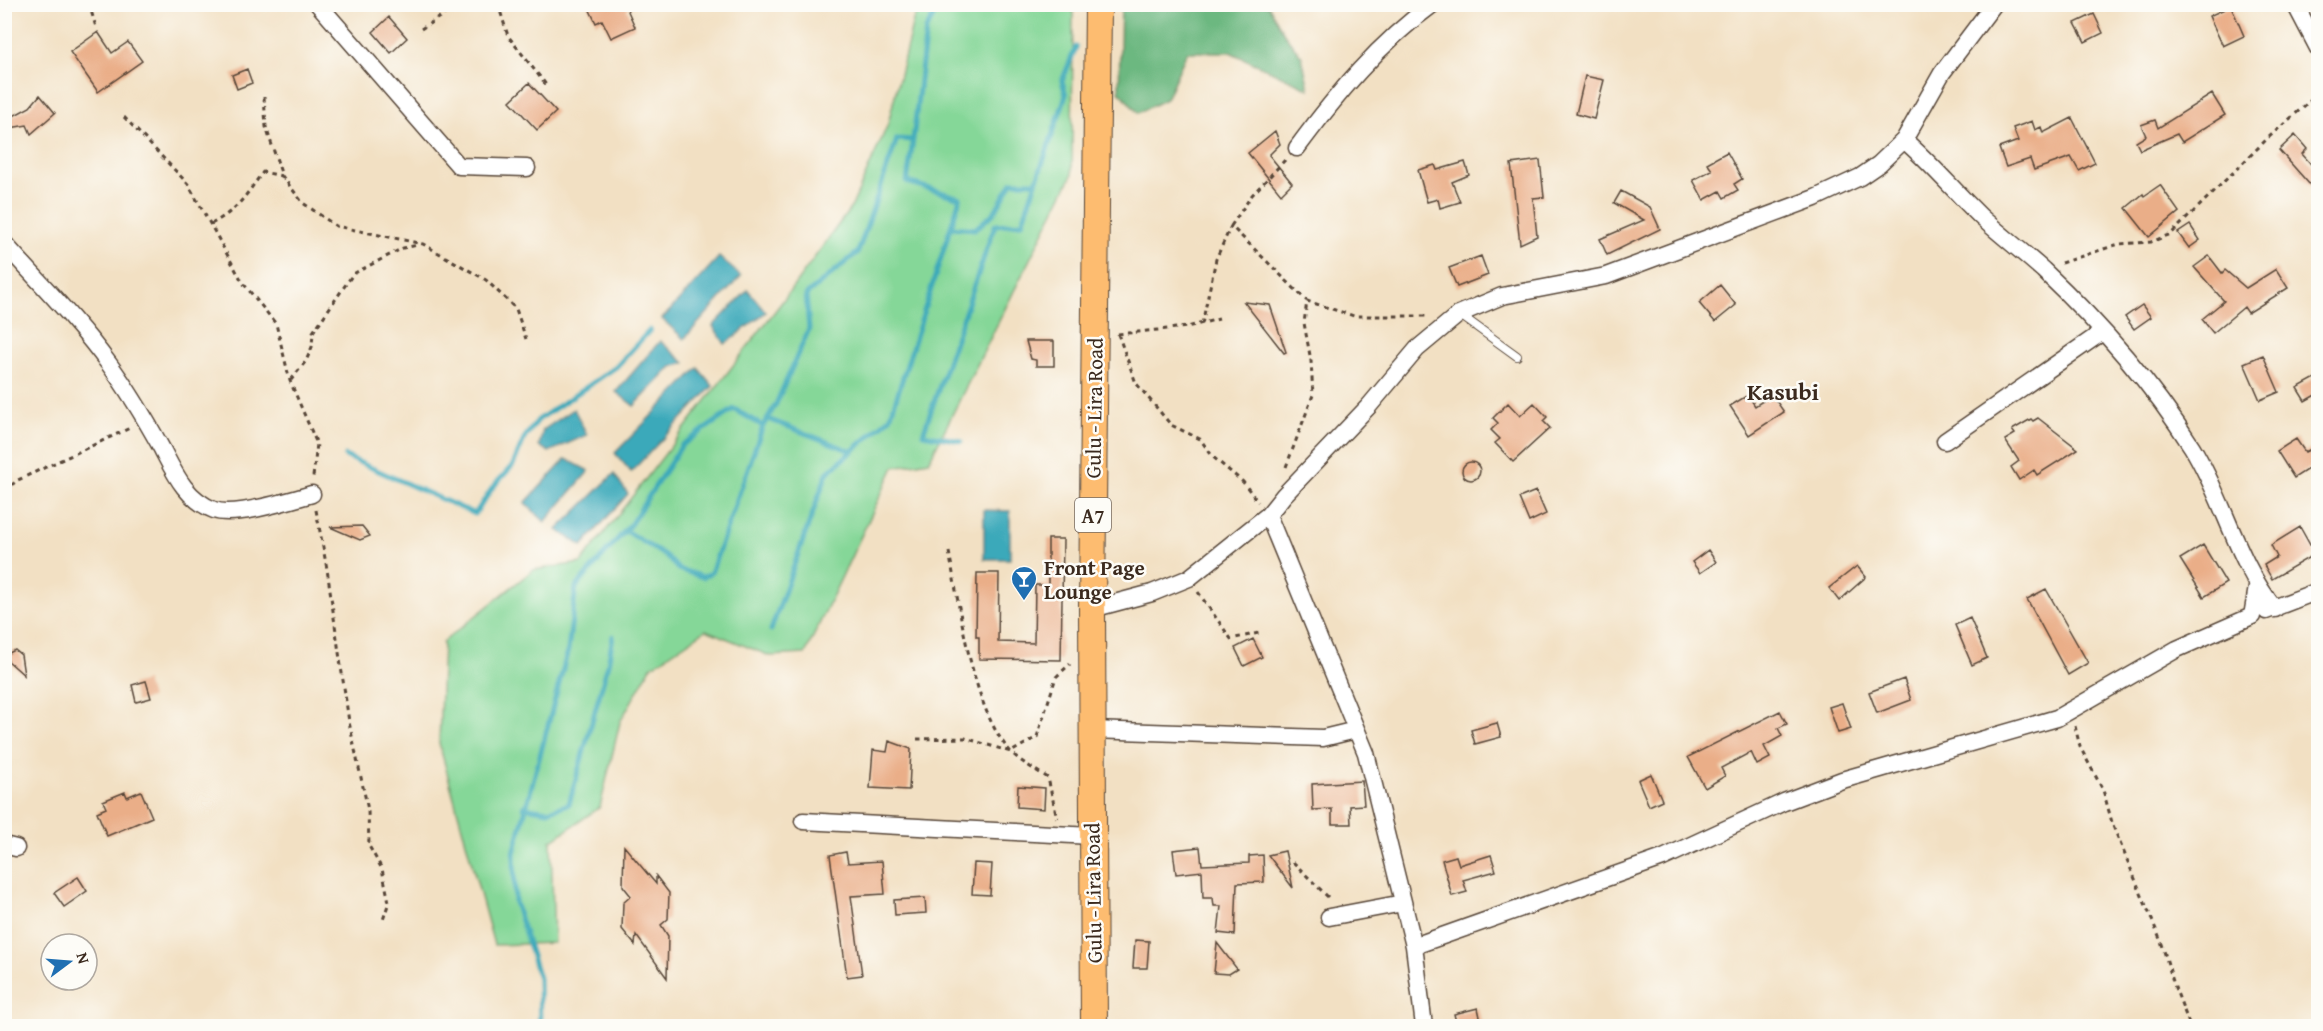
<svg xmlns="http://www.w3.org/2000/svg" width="2323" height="1031" font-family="'Gentium Book Plus',serif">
<rect width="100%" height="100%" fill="#fdfcf7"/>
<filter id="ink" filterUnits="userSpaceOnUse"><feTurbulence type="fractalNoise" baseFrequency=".0167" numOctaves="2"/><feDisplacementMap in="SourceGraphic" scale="12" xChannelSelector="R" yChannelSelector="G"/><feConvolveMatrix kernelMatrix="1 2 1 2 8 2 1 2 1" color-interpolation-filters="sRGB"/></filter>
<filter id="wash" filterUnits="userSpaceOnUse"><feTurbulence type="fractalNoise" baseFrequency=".008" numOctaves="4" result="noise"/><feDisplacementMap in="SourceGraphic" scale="24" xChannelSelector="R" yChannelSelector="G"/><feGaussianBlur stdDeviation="1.35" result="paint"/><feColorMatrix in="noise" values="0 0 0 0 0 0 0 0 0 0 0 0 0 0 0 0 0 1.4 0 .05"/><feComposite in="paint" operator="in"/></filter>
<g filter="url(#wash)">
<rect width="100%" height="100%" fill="#f2e0c3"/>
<path fill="#85d798" stroke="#60805b" stroke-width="1.5" d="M 921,5 L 1073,5 L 1072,175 L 929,461 L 894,467 L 805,654 L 770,656 L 706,630 L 651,667 L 620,722 L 600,807 L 551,841 L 554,943 L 494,945 L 439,743 L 443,642 L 533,570 L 581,563 L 785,298 L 852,206 L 888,124 L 913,21 Z"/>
<path fill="#6cb880" stroke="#54714f" stroke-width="1.5" d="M 1121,5 L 1268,5 L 1285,35 L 1302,57 L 1309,89 L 1230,52 L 1187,52 L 1166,99 L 1138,113 L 1119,91 Z"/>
<path fill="#3ba9ba" stroke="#3b6a6c" stroke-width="1.5" d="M 719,257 L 741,276 L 684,339 L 662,319 Z
M 748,290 L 766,312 L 725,344 L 713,326 Z
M 660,341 L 685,363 L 672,367 L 634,406 L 616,392 Z
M 698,368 L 713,386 L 631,472 L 615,453 Z
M 574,409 L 587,435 L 549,452 L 539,446 L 543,430 Z
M 566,459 L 589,471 L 545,522 L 525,503 Z
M 614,474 L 628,494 L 582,546 L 557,530 Z
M 984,510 L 1010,511 L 1010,559 L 984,559 Z"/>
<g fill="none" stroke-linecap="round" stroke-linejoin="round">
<path stroke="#3ba9ba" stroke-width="5" d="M 951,227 L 975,229 L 994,213 L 1012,182 L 1036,182
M 768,419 L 851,451
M 961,441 L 923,434 L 995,225 L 1022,223 L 1066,95 L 1062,81 L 1076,47
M 345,456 L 475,514 L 493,487 L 513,465 L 525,437 L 538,420 L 616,367 L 650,330
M 626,531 L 667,557 L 678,569 L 703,577 L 711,573 L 763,426
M 771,630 L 827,473 L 890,418 L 960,198 L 907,182 L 913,140
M 524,807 L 548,811 L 569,804 L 608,664 L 613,636
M 540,1026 L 539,978 L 515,902 L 514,853 L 568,650 L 576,587 L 630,525 L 682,445 L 734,409 L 763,426 L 776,404 L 809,329 L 806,295 L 858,252 L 897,139 L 913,140 L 926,29 L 941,4"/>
</g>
<g id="blocks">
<path fill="#eaae88" d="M 587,4 L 638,4 L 627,9 L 635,27 L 611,38 L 602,20 L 596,23 Z
M 2231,6 L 2244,36 L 2223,46 L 2209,16 Z
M 2094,14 L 2103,33 L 2085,42 L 2075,23 Z
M 389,17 L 407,38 L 391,53 L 373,32 Z
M 98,32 L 112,53 L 128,42 L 142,61 L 98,92 L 70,52 Z
M 247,69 L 252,83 L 237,89 L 232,75 Z
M 1585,76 L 1604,80 L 1594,119 L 1576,114 Z
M 529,83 L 556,112 L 537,130 L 510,101 Z
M 2212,94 L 2225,115 L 2182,142 L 2177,134 L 2140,150 L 2136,142 L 2146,136 L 2141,125 L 2155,120 L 2158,128 Z
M 40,95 L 55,113 L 31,134 L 27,125 L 4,129 L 4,121 L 30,107 Z
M 2072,118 L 2095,163 L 2079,171 L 2071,157 L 2034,170 L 2030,159 L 2006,167 L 1999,148 L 2018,141 L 2013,128 L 2032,121 L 2035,130 L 2041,127 L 2043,133 Z
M 1275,131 L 1280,144 L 1269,155 L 1292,183 L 1281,194 L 1248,153 Z
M 2295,135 L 2307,149 L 2302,154 L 2319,173 L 2319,195 L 2279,150 Z
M 1727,152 L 1742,179 L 1734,184 L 1738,190 L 1724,198 L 1720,191 L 1704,200 L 1693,180 L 1712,170 L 1707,163 Z
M 1540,160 L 1544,197 L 1533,198 L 1537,236 L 1520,244 L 1511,164 Z
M 1465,162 L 1469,175 L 1452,182 L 1460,202 L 1440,208 L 1438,199 L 1427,202 L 1418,170 L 1435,165 L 1437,170 Z
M 2160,185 L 2179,212 L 2149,237 L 2126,208 L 2143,194 L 2144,196 Z
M 1621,191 L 1650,207 L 1660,229 L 1607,255 L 1600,239 L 1644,220 L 1614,203 Z
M 2190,225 L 2200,240 L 2189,248 L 2178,233 Z
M 1481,256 L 1488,275 L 1457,287 L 1449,268 Z
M 2209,256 L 2222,273 L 2225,270 L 2246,288 L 2276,269 L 2288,288 L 2248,313 L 2244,307 L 2213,333 L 2202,319 L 2224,301 L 2194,267 Z
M 1720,285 L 1736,305 L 1715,322 L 1699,303 Z
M 1244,302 L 1270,305 L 1286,352 L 1284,353 Z
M 2142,305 L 2151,317 L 2134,329 L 2125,317 Z
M 1026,341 L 1054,341 L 1054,366 L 1036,366 L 1036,360 L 1031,359 Z
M 2263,355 L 2279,392 L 2260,400 L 2244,363 Z
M 2319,376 L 2319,393 L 2305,401 L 2297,388 Z
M 1748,395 L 1755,406 L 1772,395 L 1784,412 L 1749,435 L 1730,406 Z
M 1508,403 L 1520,416 L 1534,403 L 1547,417 L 1543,421 L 1550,428 L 1513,462 L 1495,443 L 1500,439 L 1491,430 L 1498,423 L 1493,418 Z
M 2038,418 L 2078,449 L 2037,475 L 2034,470 L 2019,480 L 2011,467 L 2019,461 L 2005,440 L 2015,434 L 2012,430 L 2031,419 L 2033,421 Z
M 2296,439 L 2305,452 L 2311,449 L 2319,462 L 2294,478 L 2277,451 Z
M1462 471a9 9 0 1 1 18 0a9 9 0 1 1-18 0Z
M 1536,491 L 1546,514 L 1529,522 L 1519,498 Z
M 362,526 L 370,536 L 360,540 L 330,527 Z
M 2300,527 L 2315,554 L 2272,579 L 2264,565 L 2277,557 L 2271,545 Z
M 1048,539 L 1063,539 L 1061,660 L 979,659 L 979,637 L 976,637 L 977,573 L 999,573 L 998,642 L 1034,643 L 1035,585 L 1048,585 Z
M 2203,545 L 2226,583 L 2204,597 L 2180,559 Z
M 1708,550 L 1716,562 L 1700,573 L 1692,562 Z
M 1857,566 L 1866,577 L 1839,601 L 1829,588 Z
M 2046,589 L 2088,663 L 2068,675 L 2027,599 Z
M 1970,618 L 1987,658 L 1972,665 L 1955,625 Z
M 1253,639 L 1262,657 L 1244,666 L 1235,648 Z
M 15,650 L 21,655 L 24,675 L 7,660 L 7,654 Z
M 1904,679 L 1911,700 L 1877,713 L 1869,692 Z
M 146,681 L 151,698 L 136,702 L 132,685 Z
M 1842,703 L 1851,729 L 1838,733 L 1829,707 Z
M 1780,711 L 1787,724 L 1778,728 L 1782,736 L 1764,746 L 1770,758 L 1757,765 L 1751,752 L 1721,768 L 1725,776 L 1705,788 L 1688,757 Z
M 1497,723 L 1501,737 L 1475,744 L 1471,730 Z
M 889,741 L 911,749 L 909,790 L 870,788 L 873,750 L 887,752 Z
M 1651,774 L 1662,800 L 1649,806 L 1638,780 Z
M 1362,781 L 1364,805 L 1350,806 L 1351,824 L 1332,824 L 1332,809 L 1313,810 L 1312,784 Z
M 1018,786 L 1045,788 L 1044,809 L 1017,807 Z
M 141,791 L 152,817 L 107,836 L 97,812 L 106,808 L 103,801 L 125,792 L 127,797 Z
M 624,846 L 656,884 L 656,876 L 669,893 L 668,919 L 661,925 L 668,936 L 667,978 L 636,935 L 635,945 L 622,929 L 623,903 L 631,896 L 623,886 Z
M 1200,847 L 1202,865 L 1249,863 L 1249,856 L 1263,855 L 1264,882 L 1237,883 L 1235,935 L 1218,933 L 1221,906 L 1214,906 L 1213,898 L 1203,898 L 1202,871 L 1176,874 L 1173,850 Z
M 1285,851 L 1293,888 L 1268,855 Z
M 846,852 L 848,863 L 882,861 L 885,894 L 851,896 L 862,975 L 847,977 L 830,855 Z
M 1491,855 L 1496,871 L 1463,880 L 1467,892 L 1452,896 L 1442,860 L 1456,856 L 1459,865 Z
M 974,863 L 992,864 L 990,895 L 972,894 Z
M 78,877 L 87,891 L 64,907 L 54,893 Z
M 925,898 L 926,913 L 895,915 L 894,900 Z
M 1135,940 L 1149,941 L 1147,968 L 1133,968 Z
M 1217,943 L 1237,969 L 1229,974 L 1214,973 Z
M 1478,1008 L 1482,1026 L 1457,1026 L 1454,1014 Z"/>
</g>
</g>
<g filter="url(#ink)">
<use href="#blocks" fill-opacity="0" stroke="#564537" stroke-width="1.5"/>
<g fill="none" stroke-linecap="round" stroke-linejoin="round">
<defs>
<path id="lane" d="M 1459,314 L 1517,356"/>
<path id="street" d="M 318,4 L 459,166 L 527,168
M 2295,4 L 2318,48
M 1904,140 C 1932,164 1955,192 1981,217 C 2001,235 2023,252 2043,270 C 2098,322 2152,384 2192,447 C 2224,499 2237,562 2275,609
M 1297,148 C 1337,94 1378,44 1433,4
M 4,243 C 39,282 78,321 109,364 C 129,391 146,420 162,449 C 175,474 186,499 214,510 C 234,518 291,500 312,494
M 1945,441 L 2101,333
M 1268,515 L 1366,753 L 1414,946 L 1424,1026
M 1092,609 L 1152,593 L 1189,578 L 1268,515 L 1284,495 L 1369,406 L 1417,349 L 1459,314 L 1502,296 L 1606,276 L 1815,198 L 1860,177 L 1879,164 L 1904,140 L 1942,73 L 1994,4
M 2266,611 L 2318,591
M 1092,730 L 1323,738 L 1356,730
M 803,821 L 1092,836
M 4,845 L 16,848
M 1329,917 L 1403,903
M 1414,946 L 1663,858 L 1784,802 L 1842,780 L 2057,718 L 2177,649 L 2252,616 L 2257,587"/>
<path id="primary" d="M 1094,1026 L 1092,609 L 1098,4"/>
</defs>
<use href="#lane" stroke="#564537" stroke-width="10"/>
<use href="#street" stroke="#564537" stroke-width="19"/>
<use href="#primary" stroke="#564537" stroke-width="28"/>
<path stroke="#564537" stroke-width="3" stroke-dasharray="4.5 4.5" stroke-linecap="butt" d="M 89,4 L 96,27
M 498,4 L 508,36 L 547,86
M 421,29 L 460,4
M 264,97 L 266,127 L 282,176 L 303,203 L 336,226 L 423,244 L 486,280 L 516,309 L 526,339
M 124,117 L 188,184 L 243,283 L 276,324 L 290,381 L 317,444 L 313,477
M 211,224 C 239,209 245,196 263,172 L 282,176
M 1231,226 L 1252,195 L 1285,160
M 2061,263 L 2119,244 L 2151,242 L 2171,234 L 2268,138 L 2318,94
M 1202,324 L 1216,259 L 1231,226 L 1307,301
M 1118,334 L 1136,383 L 1171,425 L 1200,439 L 1213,457 L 1243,482 L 1258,502
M 1118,334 L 1187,327 L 1219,319
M 291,380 L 306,361 L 312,347 L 313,332 L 353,274 L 403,248 L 418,245
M 1286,467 L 1313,395 L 1311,361 L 1304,323 L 1307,301 L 1354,316 L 1429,316
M 4,491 L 18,480 L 130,428
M 316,510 L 327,569 L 349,722 L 368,810 L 369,846 L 382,869 L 389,902 L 382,923
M 949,552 C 960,608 972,709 1010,751 C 1020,762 1036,770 1048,778 L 1057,818
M 1198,592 L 1231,639 L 1259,633
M 2075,726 L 2080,747 L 2103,790 L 2113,826 L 2162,944 L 2174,985 L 2190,1026
M 917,739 L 965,738 L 1011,752 L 1037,737 L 1056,677 L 1070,664
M 1293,862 L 1330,899"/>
<use href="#lane" stroke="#fff" stroke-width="8"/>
<use href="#street" stroke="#fff" stroke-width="16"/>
<use href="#primary" stroke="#fdbc6f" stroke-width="26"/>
</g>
</g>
<defs>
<symbol id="bar-pin" viewBox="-11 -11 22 30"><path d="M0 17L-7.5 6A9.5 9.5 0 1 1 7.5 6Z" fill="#1f6fb2" stroke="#fdfcf7"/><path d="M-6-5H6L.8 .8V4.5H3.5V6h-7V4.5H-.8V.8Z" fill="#fff"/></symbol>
</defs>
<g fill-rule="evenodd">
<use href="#bar-pin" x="1009" y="564" width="30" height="40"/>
</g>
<g text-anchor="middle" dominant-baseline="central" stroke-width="5" stroke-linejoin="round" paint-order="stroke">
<rect fill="#fdfcf7" stroke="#75695f" stroke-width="1.5" x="1075" y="498" width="36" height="34" rx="4.5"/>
<g font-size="20" font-weight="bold" fill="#3b2a1e">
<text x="1093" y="515">A7</text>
</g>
<g font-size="21" fill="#3b2a1e" stroke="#fdfcf7">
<text transform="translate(1094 408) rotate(-89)">Gulu - Lira Road</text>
<text transform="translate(1093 893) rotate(-91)">Gulu - Lira Road</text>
</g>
<g font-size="21" font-weight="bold" fill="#3b2a1e" stroke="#fdfcf7" text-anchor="start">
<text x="1044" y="567">Front Page<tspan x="1044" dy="24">Lounge</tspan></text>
</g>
<g font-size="24" font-weight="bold" fill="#3b2a1e" stroke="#fdfcf7">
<text x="1783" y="391">Kasubi</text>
</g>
</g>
<rect width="2323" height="1031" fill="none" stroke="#fdfcf7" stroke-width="24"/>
<g transform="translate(69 962) rotate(74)"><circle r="28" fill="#fdfcf7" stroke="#afa8a0" stroke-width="1.5"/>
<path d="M0-4.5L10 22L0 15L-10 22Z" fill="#1f6fb2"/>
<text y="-9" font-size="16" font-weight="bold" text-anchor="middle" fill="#3b2a1e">N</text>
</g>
</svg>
